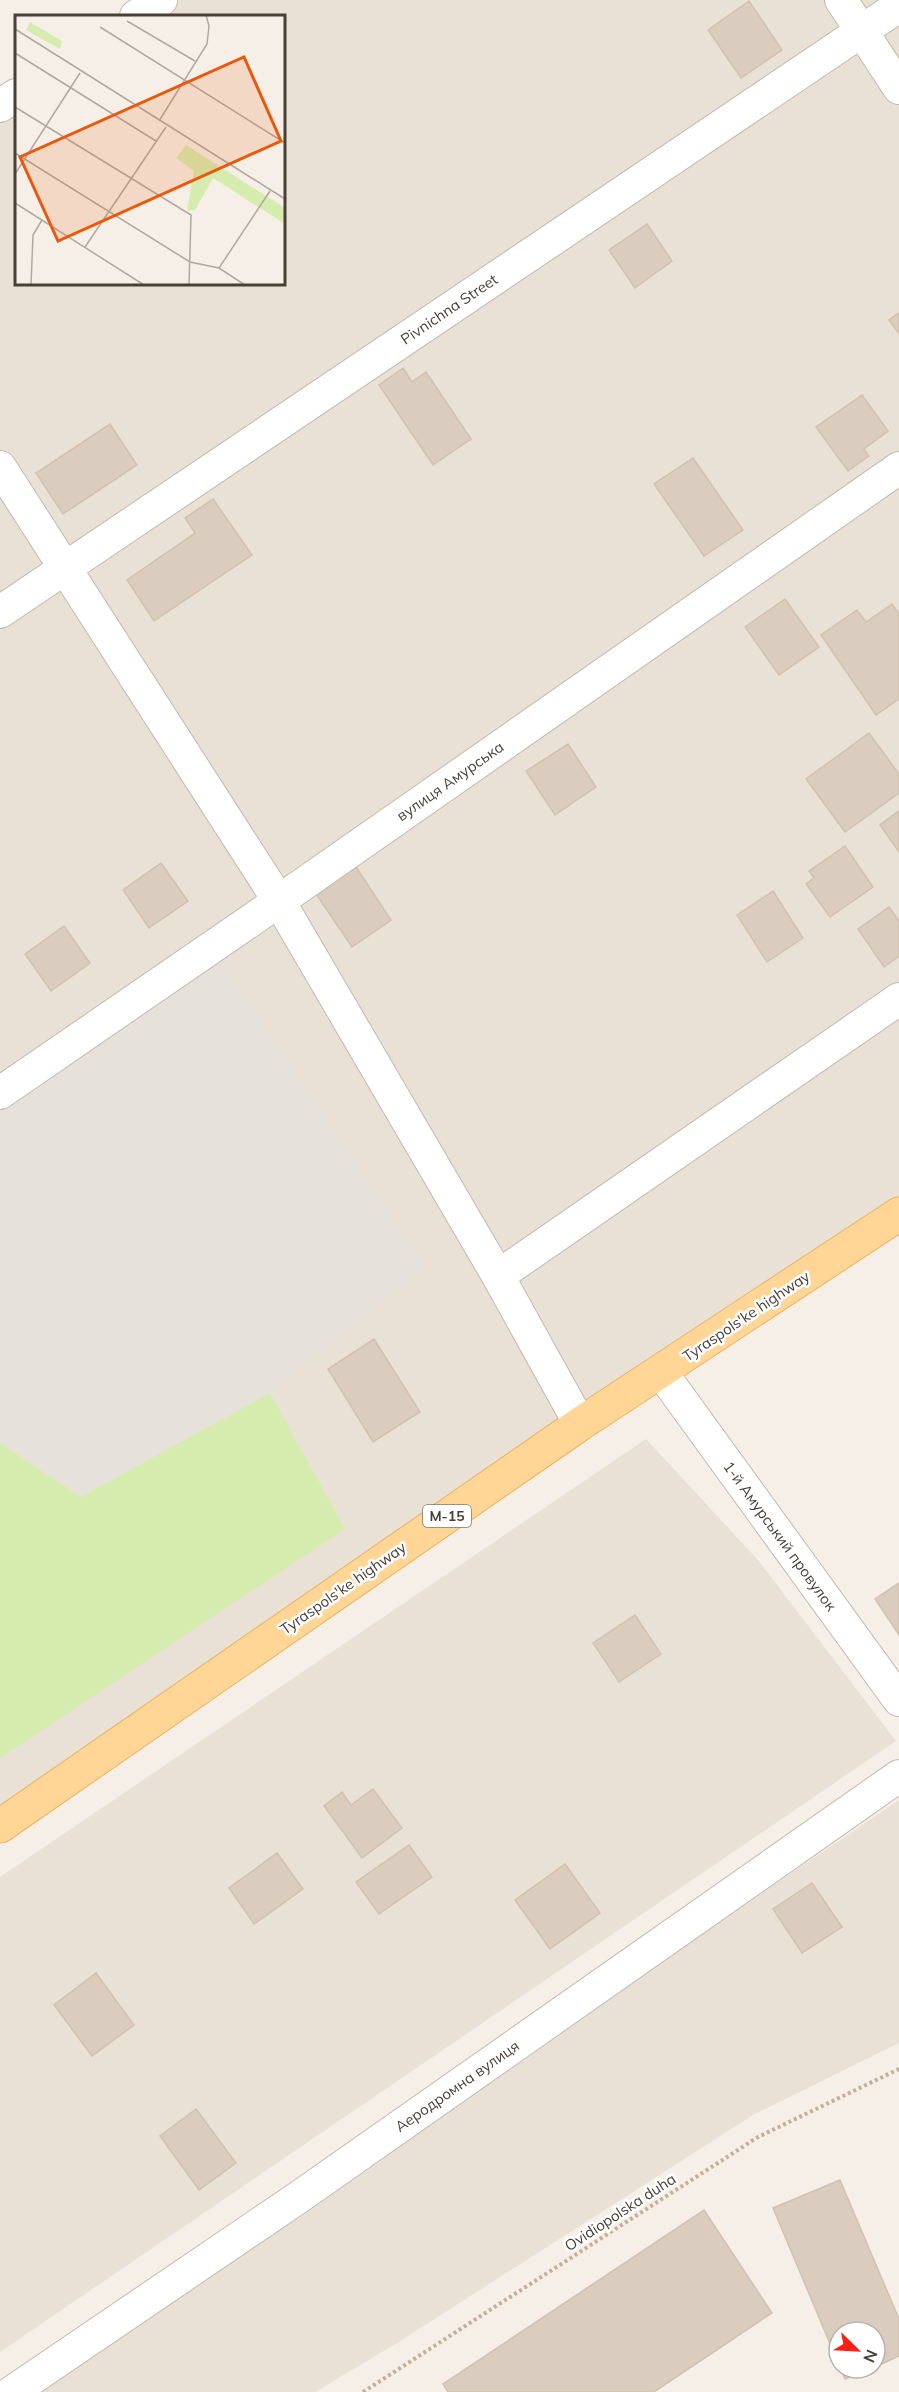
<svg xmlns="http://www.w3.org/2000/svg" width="899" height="2392" font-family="Mulish,sans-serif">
<rect width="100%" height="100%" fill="#f5efe7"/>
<path fill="#e9e1d5" d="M 161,0 L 899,0 L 899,1214 L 0,1826 L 0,106 L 16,95 L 16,284 L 284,284 L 284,16 L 136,16 Z
M 646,1439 L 758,1560 L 896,1741 L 0,2352 L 0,1877 Z
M 899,1800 L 899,2043 L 753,2115 L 397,2343 L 315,2392 L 27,2392 Z"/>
<path fill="#e7e1dc" d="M 221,959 L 424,1266 L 270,1393 L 81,1497 L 0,1443 L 0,1111 Z"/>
<path fill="#d6ebae" d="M 270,1393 L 345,1529 L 0,1758 L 0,1443 L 81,1497 Z"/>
<path fill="#daccbf" stroke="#d2c1af" stroke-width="1.5" d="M 749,1 L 782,50 L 741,78 L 708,30 Z
M 647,224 L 672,261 L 635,288 L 609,250 Z
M 899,313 L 899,334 L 889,320 Z
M 403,368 L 412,382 L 426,372 L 471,439 L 433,465 L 379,385 Z
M 862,395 L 888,431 L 864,449 L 869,456 L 848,471 L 816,427 Z
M 110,424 L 137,465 L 63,514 L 36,473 Z
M 693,458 L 743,530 L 704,556 L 654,484 Z
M 213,499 L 252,555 L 154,621 L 127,580 L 195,533 L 185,518 Z
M 785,599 L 819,647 L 779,675 L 745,627 Z
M 892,604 L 899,614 L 899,699 L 876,715 L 821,635 L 857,610 L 866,622 Z
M 869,733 L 899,774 L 899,793 L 845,832 L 806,779 Z
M 568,744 L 596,787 L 555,815 L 526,771 Z
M 899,811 L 899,852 L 880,825 Z
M 845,846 L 873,887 L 830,917 L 806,884 L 814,878 L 809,871 Z
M 161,863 L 188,901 L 149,928 L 123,890 Z
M 356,867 L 391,920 L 352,947 L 316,894 Z
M 773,891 L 803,938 L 767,962 L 737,915 Z
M 889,907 L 899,921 L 899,956 L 884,967 L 858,929 Z
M 64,926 L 90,963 L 51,991 L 25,954 Z
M 374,1339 L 420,1412 L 373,1442 L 328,1369 Z
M 899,1583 L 899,1635 L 875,1599 Z
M 635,1615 L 661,1654 L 619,1682 L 593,1643 Z
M 373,1789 L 402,1828 L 362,1858 L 324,1806 L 342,1792 L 351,1805 Z
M 409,1845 L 432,1877 L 379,1914 L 356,1882 Z
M 277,1853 L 303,1889 L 254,1924 L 229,1888 Z
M 565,1864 L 600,1913 L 550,1949 L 515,1900 Z
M 812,1883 L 842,1927 L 802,1953 L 773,1909 Z
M 96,1973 L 134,2025 L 92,2056 L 54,2005 Z
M 196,2109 L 236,2163 L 199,2190 L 160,2136 Z
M 840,2180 L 899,2319 L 899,2356 L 875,2367 L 875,2332 L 839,2332 L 839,2365 L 773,2208 Z
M 704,2210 L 772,2313 L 654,2392 L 448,2392 L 443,2384 Z
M 840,2368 L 872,2368 L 845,2379 Z"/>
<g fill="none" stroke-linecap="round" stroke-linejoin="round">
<defs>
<path id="minor" d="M 841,0 L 899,88
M 136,16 L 161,0
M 0,106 L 16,95
M 0,467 L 279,901 L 498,1276 L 580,1424
M 0,612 L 899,6
M 0,1093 L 279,901 L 899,468
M 498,1276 L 899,999
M 661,1372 L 899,1700
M 12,2392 L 299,2197 L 899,1776"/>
<path id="primary" d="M 0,1826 L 580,1424 L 899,1214"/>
</defs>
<use href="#minor" stroke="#c4b9ac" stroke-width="34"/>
<use href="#primary" stroke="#ebb25f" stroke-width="35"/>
<path stroke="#c4b099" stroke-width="4" stroke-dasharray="3 3" stroke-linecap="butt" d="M 363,2392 L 758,2137 L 899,2069"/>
<use href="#minor" stroke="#fff" stroke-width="32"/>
<use href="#primary" stroke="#ffd696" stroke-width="33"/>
</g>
<g text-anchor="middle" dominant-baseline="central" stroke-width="5" stroke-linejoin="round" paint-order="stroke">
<rect fill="#fff" stroke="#7f7972" stroke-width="1.5" x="423" y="1505" width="48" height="22" rx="4.5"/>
<g font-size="14" font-weight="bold" fill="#483f36">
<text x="447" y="1516">М-15</text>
</g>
<g font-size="15" fill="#483f36" stroke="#fff">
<text transform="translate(449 309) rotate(-34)">Pivnichna Street</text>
<text transform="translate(450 781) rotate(-35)">вулиця Амурська</text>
<text transform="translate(746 1316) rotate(-34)">Tyraspols'ke highway</text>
<text transform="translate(780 1536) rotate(54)">1-й Амурський провулок</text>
<text transform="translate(343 1588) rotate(-35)">Tyraspols'ke highway</text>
<text transform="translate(457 2086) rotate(-35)">Аеродромна вулиця</text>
<text transform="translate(620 2212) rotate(-33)">Ovidiopolska duha</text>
</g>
</g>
<g transform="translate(15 15)">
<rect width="270" height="270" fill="#f5efe7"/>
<path d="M 15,7 L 47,26 L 45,34 L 11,15 ZM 171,130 L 270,193 L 270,209 L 198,163 L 180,195 L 172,196 L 179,156 L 161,143 Z" fill="#d6ebae"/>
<path fill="none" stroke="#b0a9a0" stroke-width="1.5" d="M 112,6 L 180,46M 85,12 L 270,128M 0,14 L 270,184M 0,38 L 141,126M 0,92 L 176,200 L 174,270M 144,106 L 192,29 L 194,11 L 191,0M 0,138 L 175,247 L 204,253 L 230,270M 0,159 L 65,58M 0,188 L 129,270M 70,232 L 151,112M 204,253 L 255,176M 16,270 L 18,220 L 27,205"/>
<path fill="#e8590c" fill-opacity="0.15" stroke="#e8590c" stroke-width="3" d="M 229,42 L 266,126 L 43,226 L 5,142 Z"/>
<rect width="270" height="270" fill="none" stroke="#483f36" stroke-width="3"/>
</g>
<g transform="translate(857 2350) rotate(114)"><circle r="28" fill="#ffffff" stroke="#b6b2af" stroke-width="1.5"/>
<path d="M0-4.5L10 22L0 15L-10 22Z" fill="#ff1e14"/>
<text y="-9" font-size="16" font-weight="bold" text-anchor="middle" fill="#483f36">N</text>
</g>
</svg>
